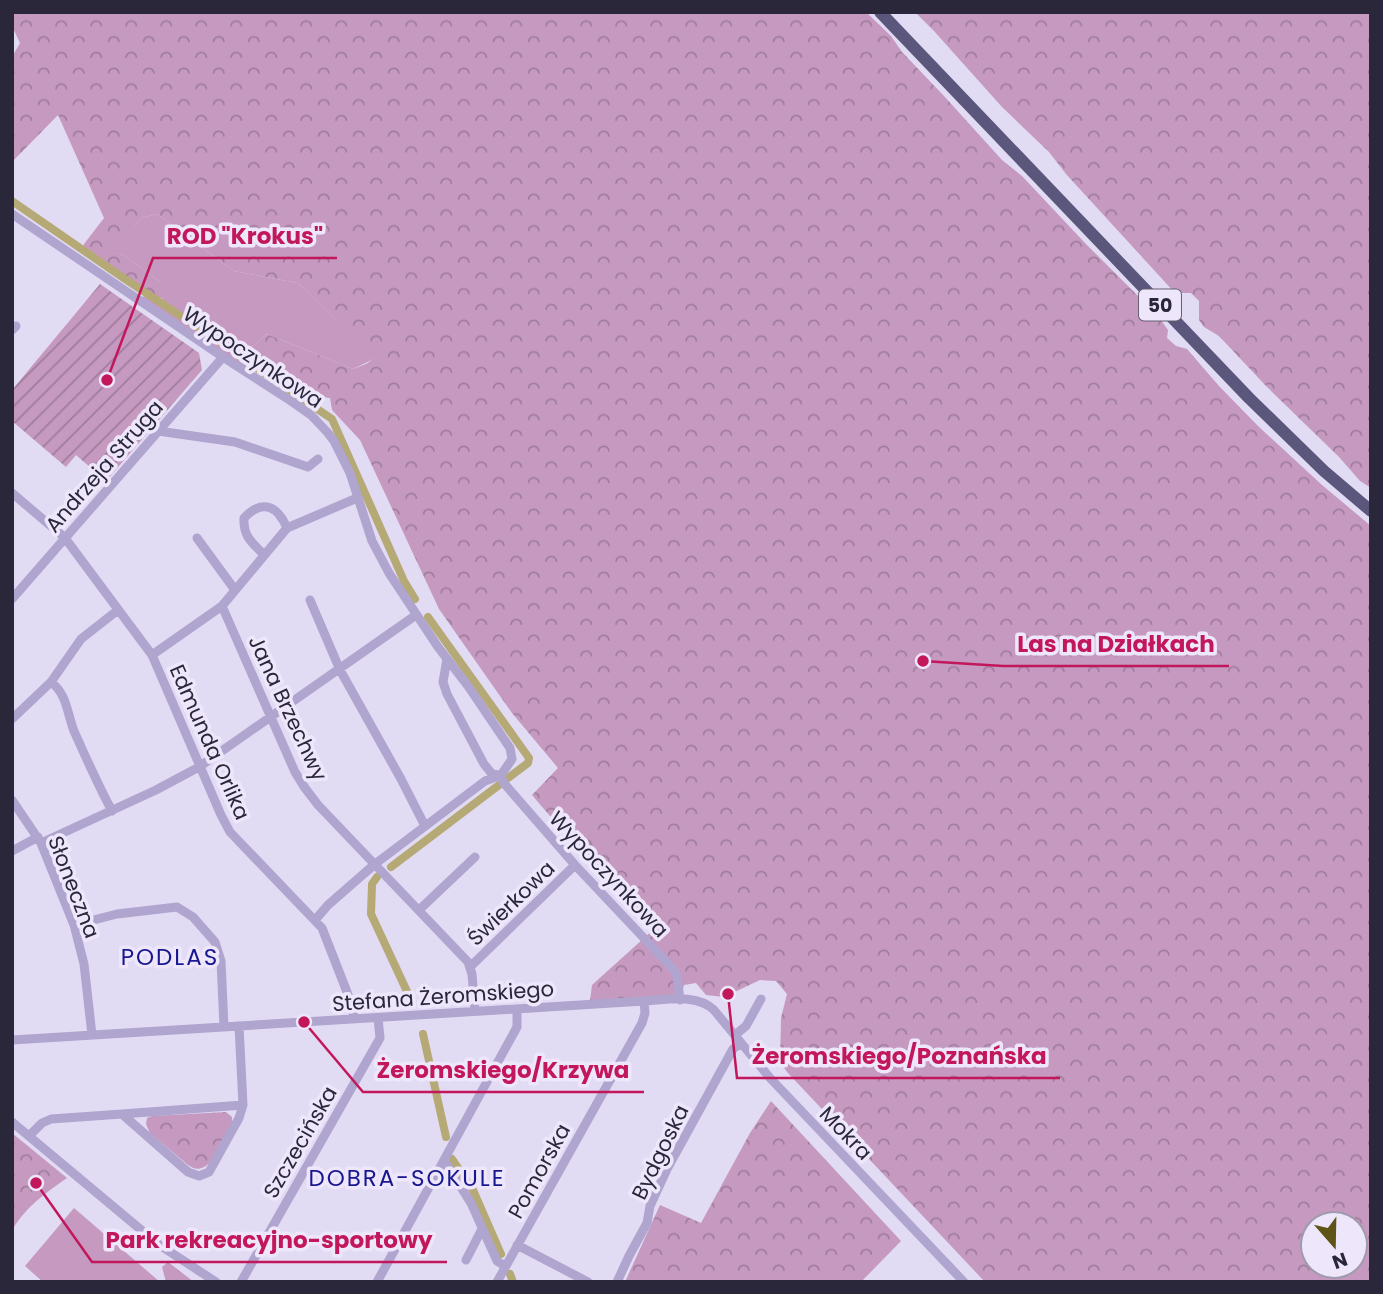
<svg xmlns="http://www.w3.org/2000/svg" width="1383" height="1294" font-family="Poppins,sans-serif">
<defs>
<pattern id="forest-crowns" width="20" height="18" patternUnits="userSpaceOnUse" patternTransform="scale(1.75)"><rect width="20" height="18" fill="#c599c0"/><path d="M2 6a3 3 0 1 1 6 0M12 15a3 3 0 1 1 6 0" fill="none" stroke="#a07d9d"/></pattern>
<pattern id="garden-furrows" width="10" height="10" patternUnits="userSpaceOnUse" patternTransform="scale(1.75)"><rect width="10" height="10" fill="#c599c0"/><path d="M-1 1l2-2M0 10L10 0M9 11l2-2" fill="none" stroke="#a07d9d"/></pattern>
</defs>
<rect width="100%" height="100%" fill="#e2dbf4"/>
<path fill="#c599c0" d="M 157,214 L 234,271 L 298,283 L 376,358 L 353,369 L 267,334 L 252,347 L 246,368 L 142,297 L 152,293 L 163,300 L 160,282 L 125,256 L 113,252 L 141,218 Z
M 74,1208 L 160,1282 L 43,1282 L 25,1266 Z"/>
<path fill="url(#forest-crowns)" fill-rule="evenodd" d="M 12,12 L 866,12 L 891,36 L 902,52 L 944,96 L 1002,160 L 1022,176 L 1085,243 L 1158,316 L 1168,330 L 1167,338 L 1176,346 L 1187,349 L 1219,386 L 1258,426 L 1322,485 L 1371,526 L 1371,1282 L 985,1282 L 787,1072 L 780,1062 L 781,1018 L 787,994 L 776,981 L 760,980 L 724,997 L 706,995 L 696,983 L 684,985 L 681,996 L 590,1001 L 592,985 L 654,929 L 591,864 L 532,795 L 558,768 L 512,713 L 439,609 L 360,440 L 332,410 L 330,398 C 320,397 308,396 300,388 C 294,383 295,378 287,375 L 280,380 L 249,360 L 252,347 L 267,334 L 353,369 L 366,364 L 375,358 L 298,283 L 234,271 L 157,214 L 141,218 L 114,252 L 125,256 L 160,282 L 173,300 C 161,300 154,294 142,291 L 82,252 L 84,244 L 104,218 L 58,115 L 12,162 L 12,57 L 20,43 L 12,26 ZM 1313,1224 L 1355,1224 L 1355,1266 L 1313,1266 Z
M 915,12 L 1371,12 L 1371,488 L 1360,481 L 1339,457 L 1266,386 L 1219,336 L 1204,327 L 1199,320 L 1199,301 L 1191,293 L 1175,293 L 1066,174 L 1049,152 L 1002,107 L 934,31 Z
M 771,1101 L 901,1241 L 861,1282 L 625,1282 L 660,1205 L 701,1223 L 750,1133 Z
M 226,1112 L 232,1117 L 232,1123 C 227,1133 214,1163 204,1167 C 198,1170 193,1169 188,1165 L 150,1133 L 146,1124 L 147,1118 L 152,1116 Z
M 12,1133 L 67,1178 C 43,1195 28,1205 12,1230 Z
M 168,1262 L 194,1282 L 166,1282 L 162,1267 Z"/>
<path fill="url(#garden-furrows)" d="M 100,284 L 199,353 L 202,370 L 106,481 L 76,455 L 66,467 L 12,421 L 12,390 Z"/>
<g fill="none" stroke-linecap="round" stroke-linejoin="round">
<path stroke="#b5a976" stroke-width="8" d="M 12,201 L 122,277 L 223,344
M 239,356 L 332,419 L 404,581 L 415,599
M 428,617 L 529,758 L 528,763 L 508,778
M 391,867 L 499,785
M 377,877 L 372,884 L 371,914 L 411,1000
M 423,1034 L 446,1137
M 452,1159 L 473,1190 L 501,1254
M 510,1274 L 513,1282"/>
<path stroke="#afa5ce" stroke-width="9" d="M 12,214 L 223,357 L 291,401 L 311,415 L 328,433 L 334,441 L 350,473 L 372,541 L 389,573 L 438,647 L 468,686 L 510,748 L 512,759 L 501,775 L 503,782 L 575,865 L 674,970 L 677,976 L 680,1000
M 12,330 L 16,326
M 158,431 L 235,442 L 308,467 L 318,459
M 12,493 L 65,538 L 152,655 L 221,815 L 230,832 L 322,928 L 347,992 L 352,1006 L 354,1019
M 197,538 L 235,590
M 264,555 C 252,542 243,537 244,518 C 262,499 277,505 287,528
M 12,599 L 223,357
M 310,600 L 340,670 L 401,779 L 425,826
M 222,606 L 295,772 L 305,788 L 318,805 L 468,962 L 472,974 L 475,1011
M 152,655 L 222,606 L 287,528 L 357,498
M 447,659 L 443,682 L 447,694 L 484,764 L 492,774 L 499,775
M 51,682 C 67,694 67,713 74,731 C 86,758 98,785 112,811
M 12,719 L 51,682 L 81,639 L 118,610
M 12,800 L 41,843 L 74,925 L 84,964 L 92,1035
M 41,843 L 156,790 L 199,767 L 416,615
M 12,851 L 38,837
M 419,910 L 475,857
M 316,919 L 328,905 L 375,864 L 485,781 L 501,775
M 74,925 L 117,914 L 177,907 L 193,917 L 215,942 L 221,961 L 224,1027
M 470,967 L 575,865
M 735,1035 L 746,1026 L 761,999
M 12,1040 L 644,1001 C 666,1000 697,993 714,1010 L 770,1078 L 964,1282
M 122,1114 L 243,1105
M 12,1122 L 158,1244 L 216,1282
M 29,1136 L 42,1123 L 51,1119 L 122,1114 L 188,1172 L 199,1176 L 209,1172 L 239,1118 L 243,1105 L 239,1026
M 444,1160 L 471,1203 L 497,1261 L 505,1266
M 517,1245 L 588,1282
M 466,1260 L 482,1229
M 241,1282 L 380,1038 L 378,1018
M 377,1282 L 517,1027 L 517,1009
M 497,1282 L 642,1023 L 645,1013 L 644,1001
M 617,1282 L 629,1256 L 647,1223 L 650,1206 L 667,1169 L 733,1049 L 741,1043"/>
<path stroke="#5b567c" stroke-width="12" d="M 880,12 L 1249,398 L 1324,471 L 1371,511"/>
</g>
<g text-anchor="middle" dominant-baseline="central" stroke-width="7" stroke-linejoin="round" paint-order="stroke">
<rect fill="#eee7fb" stroke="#646173" stroke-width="2" x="1139" y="289.5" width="42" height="31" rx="5"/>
<g font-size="19" font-weight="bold" fill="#292739">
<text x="1160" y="305">50</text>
</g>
<g font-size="21" fill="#292739" stroke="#eee7fb">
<text transform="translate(253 357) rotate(34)">Wypoczynkowa</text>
<text transform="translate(104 466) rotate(-49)">Andrzeja Struga</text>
<text transform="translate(288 708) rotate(65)">Jana Brzechwy</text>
<text transform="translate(210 742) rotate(66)">Edmunda Orlika</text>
<text transform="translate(609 874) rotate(47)">Wypoczynkowa</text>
<text transform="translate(74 887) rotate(69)">Słoneczna</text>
<text transform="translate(511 903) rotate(-44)">Świerkowa</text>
<text transform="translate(443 996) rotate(-4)">Stefana Żeromskiego</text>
<text transform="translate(846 1133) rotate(46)">Mokra</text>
<text transform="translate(300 1142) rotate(-60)">Szczecińska</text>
<text transform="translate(660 1152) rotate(-64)">Bydgoska</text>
<text transform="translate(539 1171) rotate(-61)">Pomorska</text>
</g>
<g font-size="23" letter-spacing="2" fill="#191790" stroke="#eee7fb">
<text x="170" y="957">PODLAS</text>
<text x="407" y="1178">DOBRA-SOKULE</text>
</g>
</g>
<path fill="none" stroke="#c2185b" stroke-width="2.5" d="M107 380L153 258H337M923 661L1003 666H1229M728 994L737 1078H1060M304 1022L363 1092H644M36 1183L92 1262H447"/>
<g fill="#c2185b" stroke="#eee7fb" stroke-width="2.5">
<circle cx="107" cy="380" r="7"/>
<circle cx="923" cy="661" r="7"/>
<circle cx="728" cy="994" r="7"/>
<circle cx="304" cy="1022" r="7"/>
<circle cx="36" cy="1183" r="7"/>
</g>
<g font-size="23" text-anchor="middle" font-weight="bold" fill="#c2185b" stroke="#eee7fb" stroke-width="7" stroke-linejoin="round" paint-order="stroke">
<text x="245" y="244">ROD "Krokus"</text>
<text x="1116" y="652">Las na Działkach</text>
<text x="899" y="1064">Żeromskiego/Poznańska</text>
<text x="503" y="1078">Żeromskiego/Krzywa</text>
<text x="269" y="1248">Park rekreacyjno-sportowy</text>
</g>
<rect width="1383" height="1294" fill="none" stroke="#292739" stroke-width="28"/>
<g transform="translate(1334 1245) rotate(160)"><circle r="33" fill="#eee7fb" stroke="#9f9aad" stroke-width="2"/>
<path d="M0-5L12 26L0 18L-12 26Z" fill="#5f5418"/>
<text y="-10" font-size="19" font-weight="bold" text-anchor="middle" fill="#292739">N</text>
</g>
</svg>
